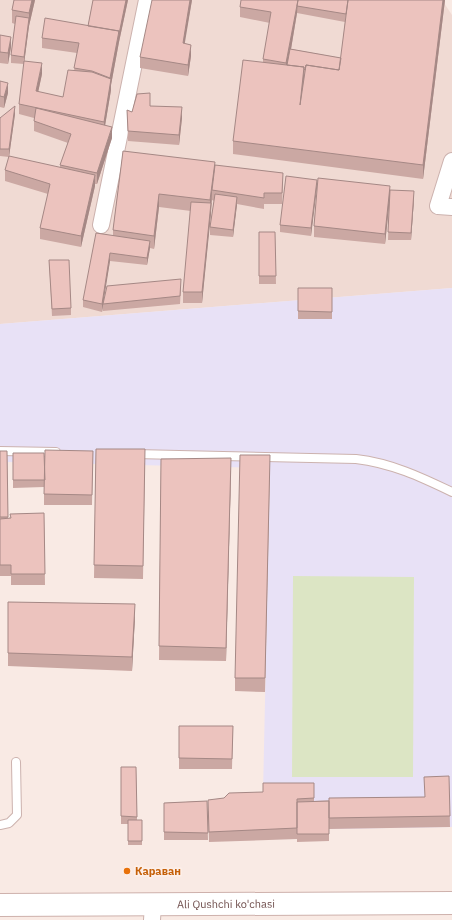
<svg xmlns="http://www.w3.org/2000/svg" width="452" height="920" font-family="'IBM Plex Sans',sans-serif">
<rect width="100%" height="100%" fill="#f9eae4"/>
<path fill="#f0dad3" d="M 0,0 L 442,0 L 452,15 L 452,288 L 0,324 Z"/>
<path fill="#e8e1f6" d="M 452,288 L 452,827 L 329,829 L 263,794 L 270,468 L 8,462 L 0,528 L 0,324 Z"/>
<path fill="#dce5c4" d="M 293,576 L 414,577 L 413,777 L 292,777 Z"/>
<g fill="none" stroke-linecap="round" stroke-linejoin="round">
<defs>
<path id="lane" d="M 0,451 L 56,452
M 135,454 L 356,459 C 391,463 421,477 452,492
M 0,825 L 9,823 L 17,815 L 16,762"/>
<path id="street" d="M 452,161 L 438,206 L 452,207
M 101,225 L 147,0
M 152,920 L 153,905"/>
<g id="secondary">
<path id="s1" d="M 0,905 L 452,903"/>
</g>
</defs>
<use href="#lane" stroke="#ccb2ae" stroke-width="10"/>
<use href="#street" stroke="#ccb2ae" stroke-width="18"/>
<use href="#secondary" stroke="#ceb1ac" stroke-width="24"/>
<use href="#lane" stroke="#fff" stroke-width="8"/>
<use href="#street" stroke="#fff" stroke-width="16"/>
<use href="#secondary" stroke="#fff" stroke-width="22"/>
</g>
<path fill="#cba8a3" fill-rule="evenodd" d="M 14,0 L 35,0 L 29,26 L 24,64 L 11,63 L 11,55 L 15,24 L 12,23 L 12,10 Z
M 93,0 L 128,0 L 119,42 L 111,85 L 111,90 L 105,125 L 112,138 L 97,184 L 95,184 L 95,186 L 81,247 L 40,239 L 40,228 L 48,194 L 5,181 L 5,170 L 60,167 L 60,165 L 68,143 L 34,131 L 34,118 L 19,114 L 19,104 L 42,74 L 38,92 L 63,97 L 74,71 L 77,53 L 42,48 L 42,38 L 88,26 Z
M 192,0 L 184,43 L 191,56 L 188,76 L 140,68 L 140,57 Z
M 445,0 L 423,179 L 233,154 L 233,141 L 263,62 L 263,59 L 270,23 L 240,17 L 240,7 ZM 297,13 L 345,22 L 341,58 L 291,49 Z
M 0,35 L 11,47 L 8,64 L 0,63 Z
M 0,81 L 8,93 L 4,108 L 0,107 Z
M 150,106 L 182,118 L 179,145 L 128,141 L 127,110 L 132,112 Z
M 15,114 L 9,157 L 0,156 L 0,118 Z
M 123,151 L 215,165 L 283,183 L 282,204 L 264,204 L 264,209 L 237,204 L 233,237 L 210,235 L 210,227 L 214,201 L 212,200 L 202,303 L 183,303 L 183,292 L 191,211 L 159,207 L 154,249 L 150,248 L 147,265 L 110,261 L 103,300 L 181,287 L 180,304 L 103,311 L 103,306 L 102,312 L 83,307 L 83,300 L 113,235 L 113,230 Z
M 317,180 L 311,236 L 280,232 L 280,225 Z
M 390,190 L 414,199 L 411,240 L 388,240 L 389,207 L 385,244 L 314,237 L 314,226 Z
M 259,232 L 275,232 L 276,284 L 259,284 Z
M 49,260 L 71,308 L 71,315 L 52,316 Z
M 298,288 L 332,288 L 332,319 L 298,319 Z
M 96,449 L 145,463 L 143,579 L 94,578 Z
M 0,451 L 7,451 L 8,518 L 44,513 L 45,585 L 11,585 L 11,576 L 0,576 Z
M 93,451 L 92,505 L 44,505 L 44,487 L 13,488 L 13,453 L 45,477 Z
M 161,459 L 231,471 L 226,661 L 159,660 Z
M 270,468 L 265,692 L 235,691 L 235,678 Z
M 8,602 L 135,617 L 132,671 L 8,666 Z
M 179,726 L 233,726 L 232,769 L 179,769 Z
M 121,767 L 136,767 L 137,820 L 142,820 L 142,845 L 128,845 L 128,824 L 121,824 Z
M 449,776 L 450,827 L 329,829 L 329,841 L 297,842 L 297,839 L 209,842 L 208,811 L 263,792 L 314,783 L 314,801 L 425,797 Z
M 207,801 L 208,840 L 164,840 L 164,803 Z"/>
<path fill="#a58885" d="M 32,0 L 35,0 L 29,26 L 24,64 L 24,57 L 29,18 L 29,13 Z
M 126,0 L 128,0 L 119,42 L 119,34 Z
M 190,0 L 192,0 L 183,54 L 183,43 Z
M 298,0 L 297,13 L 288,67 L 286,66 L 286,63 Z
M 443,0 L 445,0 L 423,179 L 423,165 Z
M 119,31 L 119,42 L 111,85 L 111,90 L 104,132 L 104,122 L 110,84 L 110,78 Z
M 11,37 L 11,47 L 8,64 L 8,53 Z
M 191,45 L 191,56 L 188,76 L 188,65 Z
M 42,63 L 42,74 L 36,102 L 36,91 Z
M 304,67 L 304,80 L 300,105 Z
M 8,83 L 8,93 L 4,108 L 4,97 Z
M 15,106 L 15,114 L 9,157 L 9,149 Z
M 182,107 L 182,118 L 179,145 L 179,135 Z
M 112,127 L 112,138 L 97,184 L 97,173 Z
M 215,162 L 215,176 L 212,190 L 211,214 L 202,303 L 202,292 L 210,210 L 210,200 Z
M 95,175 L 95,186 L 81,247 L 81,236 Z
M 317,180 L 317,188 L 311,236 L 311,228 Z
M 390,186 L 390,197 L 385,244 L 385,234 Z
M 414,191 L 414,199 L 411,240 L 411,233 Z
M 159,194 L 159,207 L 154,249 L 154,236 Z
M 237,197 L 237,205 L 233,237 L 233,230 Z
M 150,241 L 150,248 L 147,265 L 147,258 Z
M 110,253 L 110,261 L 102,312 L 102,304 Z
M 231,458 L 231,471 L 226,661 L 226,648 Z
M 135,604 L 135,617 L 132,671 L 132,657 Z"/>
<path fill="#ecc3be" stroke="#a58885" d="M 14,0 L 32,0 L 29,13 L 12,10 Z
M 93,0 L 126,0 L 119,34 L 119,31 L 88,26 Z
M 152,0 L 190,0 L 183,43 L 191,45 L 188,65 L 140,57 Z
M 241,0 L 298,0 L 286,63 L 263,59 L 271,12 L 240,7 Z
M 298,0 L 348,0 L 346,14 L 297,6 Z
M 348,0 L 443,0 L 423,165 L 233,141 L 243,60 L 304,67 L 300,105 L 306,65 L 339,70 Z
M 16,16 L 29,18 L 24,57 L 11,55 Z
M 45,18 L 119,31 L 110,78 L 92,71 L 74,68 L 79,43 L 42,38 Z
M 0,35 L 11,37 L 8,53 L 0,52 Z
M 290,49 L 341,58 L 339,70 L 306,65 L 305,70 L 304,69 L 304,67 L 287,65 Z
M 24,61 L 42,63 L 36,91 L 63,97 L 68,70 L 92,72 L 111,79 L 104,122 L 19,104 Z
M 0,81 L 8,83 L 4,97 L 0,96 Z
M 150,93 L 150,106 L 182,107 L 179,135 L 128,131 L 127,110 L 132,112 L 137,94 Z
M 15,106 L 9,149 L 0,149 L 0,118 Z
M 36,108 L 112,127 L 97,173 L 60,165 L 71,134 L 34,121 Z
M 123,151 L 215,162 L 210,200 L 159,194 L 154,236 L 113,230 Z
M 9,156 L 95,175 L 81,236 L 40,228 L 50,184 L 5,170 Z
M 215,165 L 283,173 L 282,193 L 264,193 L 264,198 L 212,190 Z
M 286,176 L 317,180 L 311,228 L 280,225 Z
M 318,178 L 390,186 L 385,234 L 314,226 Z
M 390,190 L 414,191 L 411,233 L 388,232 Z
M 215,194 L 237,197 L 233,230 L 210,227 Z
M 191,202 L 211,203 L 202,292 L 183,292 Z
M 259,232 L 275,232 L 276,276 L 259,276 Z
M 96,233 L 150,241 L 147,258 L 110,253 L 102,304 L 83,300 Z
M 49,260 L 69,260 L 71,308 L 52,309 Z
M 181,279 L 180,296 L 103,304 L 107,286 Z
M 298,288 L 332,288 L 332,312 L 298,311 Z
M 96,449 L 145,449 L 143,566 L 94,565 Z
M 45,450 L 93,451 L 92,495 L 44,494 Z
M 0,451 L 7,451 L 8,517 L 0,517 Z
M 13,453 L 44,453 L 45,480 L 13,480 Z
M 240,455 L 270,455 L 265,678 L 235,678 Z
M 231,458 L 226,648 L 159,646 L 161,459 Z
M 44,513 L 45,574 L 11,574 L 11,565 L 0,565 L 0,519 L 11,518 L 10,514 Z
M 8,602 L 135,604 L 132,657 L 8,653 Z
M 179,726 L 233,726 L 232,759 L 179,758 Z
M 121,767 L 136,767 L 137,817 L 121,816 Z
M 449,776 L 450,816 L 329,818 L 329,798 L 425,797 L 424,777 Z
M 263,783 L 314,783 L 314,798 L 297,799 L 297,828 L 209,832 L 208,800 L 224,798 L 229,793 L 263,792 Z
M 207,801 L 208,833 L 164,832 L 164,803 Z
M 329,801 L 329,834 L 297,834 L 297,802 Z
M 128,820 L 142,820 L 142,841 L 128,841 Z"/>
<circle fill="#e8710a" stroke="#fdefe9" stroke-width="1.5" cx="127" cy="871" r="4"/>
<g text-anchor="middle" dominant-baseline="central" stroke-width="3.5" stroke-linejoin="round" paint-order="stroke">
<g font-size="11" font-weight="bold" fill="#c56008" stroke="#fdefe9" text-anchor="start">
<text x="135" y="871">Караван</text>
</g>
<g font-size="11" fill="#6f4e4c" stroke="#fdefe9">
<text stroke="none"><textPath href="#s1" startOffset="226">Ali Qushchi ko'chasi</textPath></text>
</g>
</g>
</svg>
